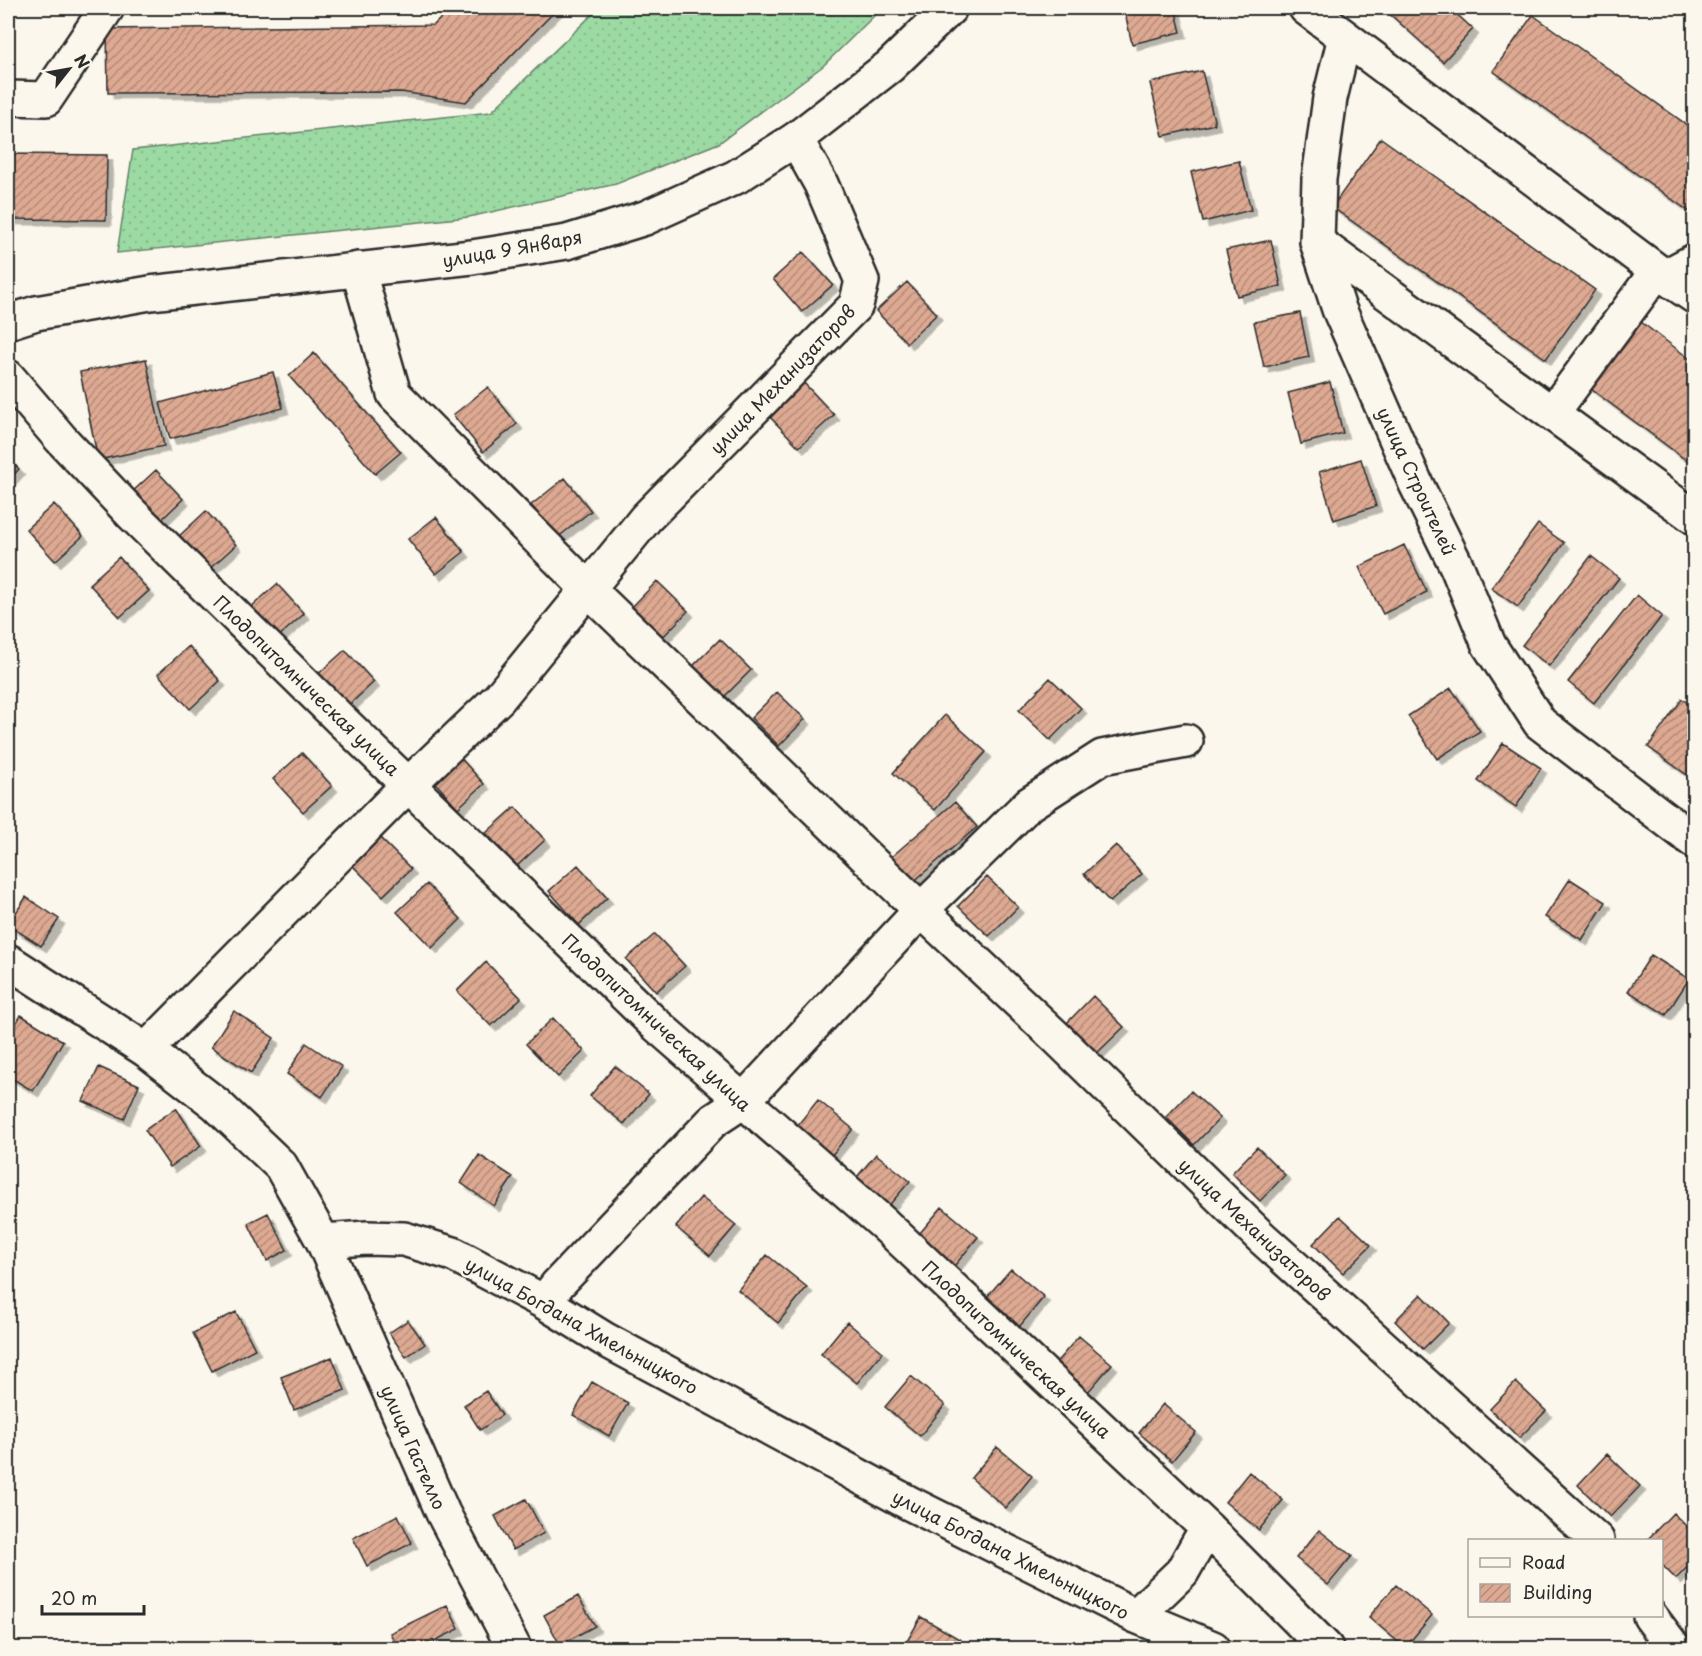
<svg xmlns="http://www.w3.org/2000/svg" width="1702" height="1656" font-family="'Playpen Sans',sans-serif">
<defs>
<pattern id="grass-dots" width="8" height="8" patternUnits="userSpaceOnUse" patternTransform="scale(1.5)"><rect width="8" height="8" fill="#9cdaa3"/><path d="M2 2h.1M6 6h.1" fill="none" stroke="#87bb8c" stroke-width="1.8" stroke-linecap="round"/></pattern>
<pattern id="building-hatch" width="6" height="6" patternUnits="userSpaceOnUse" patternTransform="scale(1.5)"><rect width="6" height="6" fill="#dea992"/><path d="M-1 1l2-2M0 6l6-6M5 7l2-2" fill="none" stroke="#b48a77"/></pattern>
<filter id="shadow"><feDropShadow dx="5.5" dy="5.5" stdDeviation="0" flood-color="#0004"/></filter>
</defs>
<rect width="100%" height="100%" fill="#fbf7ec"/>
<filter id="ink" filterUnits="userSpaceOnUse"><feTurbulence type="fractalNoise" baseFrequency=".0167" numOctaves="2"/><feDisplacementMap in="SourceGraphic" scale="12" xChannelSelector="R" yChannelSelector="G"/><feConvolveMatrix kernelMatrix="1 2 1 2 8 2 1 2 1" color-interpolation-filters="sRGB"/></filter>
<g filter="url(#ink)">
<path fill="url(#grass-dots)" stroke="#648267" stroke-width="1.5" d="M 599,8 L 882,8 L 823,66 L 719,143 L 616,184 L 469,217 L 117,253 L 133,150 L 491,112 Z"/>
<path fill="url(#building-hatch)" stroke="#2b2b2b" stroke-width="1.5" filter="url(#shadow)" d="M 451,8 L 558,8 L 466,102 L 401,92 L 108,93 L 107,29 L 434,25 Z
M 1124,8 L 1175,8 L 1181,32 L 1132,44 Z
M 1383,8 L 1450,8 L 1473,29 L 1443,62 Z
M 1533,15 L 1694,130 L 1694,215 L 1493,71 Z
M 1202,71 L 1215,124 L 1163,136 L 1150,83 Z
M 1381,138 L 1595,290 L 1546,359 L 1332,207 Z
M 8,154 L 107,155 L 106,220 L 8,219 Z
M 1239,161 L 1251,210 L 1203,222 L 1191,172 Z
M 1271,240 L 1281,286 L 1237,296 L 1226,250 Z
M 803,252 L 833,285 L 802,312 L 773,279 Z
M 907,282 L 937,314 L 907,343 L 876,311 Z
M 1300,313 L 1309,357 L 1264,367 L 1254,322 Z
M 1637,319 L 1694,362 L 1694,466 L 1587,386 Z
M 314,353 L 401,452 L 375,474 L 289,376 Z
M 146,359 L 164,446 L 98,460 L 80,372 Z
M 273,372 L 283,408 L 170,439 L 160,403 Z
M 803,382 L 834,415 L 799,447 L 768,415 Z
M 1330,382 L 1343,433 L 1301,444 L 1288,393 Z
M 488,387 L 517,424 L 483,452 L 453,415 Z
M 8,458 L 19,469 L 8,481 Z
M 1361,459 L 1376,506 L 1334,520 L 1319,472 Z
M 156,470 L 183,499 L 158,523 L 131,493 Z
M 565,478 L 591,511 L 557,538 L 531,505 Z
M 54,504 L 83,536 L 55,561 L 26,529 Z
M 206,511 L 236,545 L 207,571 L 177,538 Z
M 436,517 L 464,552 L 436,574 L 408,539 Z
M 1538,524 L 1564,543 L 1518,607 L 1491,588 Z
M 1404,545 L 1427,592 L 1383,614 L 1359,567 Z
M 1591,556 L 1619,578 L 1549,666 L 1522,645 Z
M 119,557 L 149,591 L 120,617 L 89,584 Z
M 657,581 L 688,611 L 660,640 L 630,609 Z
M 277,584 L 304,614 L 278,637 L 251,607 Z
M 1637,595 L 1662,616 L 1594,703 L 1568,682 Z
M 720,639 L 751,670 L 722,699 L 691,668 Z
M 189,646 L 220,681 L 190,709 L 158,674 Z
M 345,650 L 374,682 L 346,708 L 316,676 Z
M 1050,678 L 1081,708 L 1050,740 L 1019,710 Z
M 1451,688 L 1480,731 L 1437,759 L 1408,716 Z
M 777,692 L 805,719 L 779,746 L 751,718 Z
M 1682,699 L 1694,707 L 1694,780 L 1648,747 Z
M 945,715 L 986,752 L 935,810 L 893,773 Z
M 1503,743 L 1541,768 L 1516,807 L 1478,781 Z
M 302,753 L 332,786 L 303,812 L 273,779 Z
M 457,754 L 484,784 L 458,808 L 431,778 Z
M 955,802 L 977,827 L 912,883 L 890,858 Z
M 515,807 L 545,840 L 517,866 L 486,833 Z
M 377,835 L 411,869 L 383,896 L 349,862 Z
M 1116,845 L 1142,874 L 1110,902 L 1084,874 Z
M 578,865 L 607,898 L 579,925 L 549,891 Z
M 987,877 L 1018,907 L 989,936 L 958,906 Z
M 1570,879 L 1606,902 L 1582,940 L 1545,917 Z
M 427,884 L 461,919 L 432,948 L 397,912 Z
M 26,897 L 59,919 L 41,946 L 8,925 Z
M 655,934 L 685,966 L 656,992 L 626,959 Z
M 1651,955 L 1689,979 L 1666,1015 L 1628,991 Z
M 486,962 L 521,998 L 491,1026 L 457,991 Z
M 1093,996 L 1124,1027 L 1095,1055 L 1065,1025 Z
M 234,1011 L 274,1038 L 251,1073 L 211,1047 Z
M 21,1015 L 63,1041 L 33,1091 L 8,1076 L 8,1037 Z
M 553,1018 L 584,1051 L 558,1077 L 526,1044 Z
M 306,1043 L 342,1067 L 322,1097 L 287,1074 Z
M 615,1066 L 649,1094 L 624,1124 L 590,1096 Z
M 99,1067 L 139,1085 L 124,1119 L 83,1101 Z
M 1191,1091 L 1220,1118 L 1194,1145 L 1166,1117 Z
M 818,1100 L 853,1129 L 827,1161 L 792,1132 Z
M 176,1108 L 201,1146 L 170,1167 L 145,1130 Z
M 1257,1147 L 1285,1175 L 1260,1201 L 1232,1173 Z
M 876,1154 L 910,1181 L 885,1210 L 852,1183 Z
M 479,1155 L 513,1177 L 494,1206 L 461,1183 Z
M 701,1197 L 736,1225 L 710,1256 L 676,1227 Z
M 942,1207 L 978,1237 L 951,1270 L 914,1240 Z
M 268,1213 L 287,1250 L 267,1261 L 248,1223 Z
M 1340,1216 L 1371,1245 L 1343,1273 L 1313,1244 Z
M 767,1255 L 807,1287 L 778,1323 L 738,1290 Z
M 1011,1269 L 1044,1297 L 1019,1327 L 985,1299 Z
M 1421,1294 L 1449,1323 L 1423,1349 L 1395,1321 Z
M 236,1312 L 255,1349 L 212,1371 L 193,1333 Z
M 408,1320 L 425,1344 L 406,1357 L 389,1333 Z
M 847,1322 L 883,1352 L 857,1383 L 821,1354 Z
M 1079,1336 L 1112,1364 L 1087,1393 L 1054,1365 Z
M 332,1357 L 345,1390 L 294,1410 L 281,1377 Z
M 911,1376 L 945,1405 L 920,1436 L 885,1407 Z
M 592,1382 L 628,1403 L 609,1436 L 573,1415 Z
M 1516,1382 L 1546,1411 L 1519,1438 L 1490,1409 Z
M 486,1391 L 502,1415 L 480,1430 L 464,1405 Z
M 1163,1404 L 1196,1432 L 1172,1461 L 1139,1433 Z
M 997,1447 L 1032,1476 L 1006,1508 L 971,1478 Z
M 1607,1454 L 1640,1486 L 1610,1517 L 1578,1485 Z
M 1249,1472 L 1283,1500 L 1259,1530 L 1225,1502 Z
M 526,1499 L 544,1533 L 513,1550 L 495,1516 Z
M 1673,1513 L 1694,1534 L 1694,1560 L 1676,1579 L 1662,1565 L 1662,1540 L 1647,1540 Z
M 398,1515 L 412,1543 L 367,1566 L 353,1538 Z
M 1319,1530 L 1352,1556 L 1328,1585 L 1296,1558 Z
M 1396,1585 L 1432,1615 L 1405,1648 L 1369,1617 Z
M 578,1596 L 595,1626 L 560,1645 L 544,1615 Z
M 447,1605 L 459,1629 L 420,1648 L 398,1648 L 390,1633 Z
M 921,1617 L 961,1640 L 956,1648 L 903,1648 Z"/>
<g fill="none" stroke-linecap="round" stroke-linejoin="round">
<defs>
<path id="minor" d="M 1306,8 L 1657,271 L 1694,296
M 1345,37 L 1330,98 L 1319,179 L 1317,242 L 1339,309 L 1416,484 L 1457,567 L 1489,645 L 1540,723 L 1694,841
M 8,98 L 46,99 L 107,8
M 1317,242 L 1694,517
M 358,269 L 394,394 L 589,590 L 921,910 L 1057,1038 L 1261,1237 L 1597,1540
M 1666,276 L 1694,261
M 8,377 L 61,439 L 131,513 L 339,718 L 653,1022 L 884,1224 L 1207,1528 L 1326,1648
M 1553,412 L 1657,271
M 8,961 L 146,1050 L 216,1104 L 281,1166 L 323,1241 L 367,1238 L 404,1239 L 453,1254 L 544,1302 L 604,1339 L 911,1504 L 1136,1616 L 1213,1648
M 146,1050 L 408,785 L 499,698 L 646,518 L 856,305 L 862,281 L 821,184 L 796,139
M 323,1241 L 443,1513 L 514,1648
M 544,1302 L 558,1284 L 713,1121 L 742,1102 L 921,910 L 1029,804 L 1102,757 L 1186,741
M 1136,1616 L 1182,1572 L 1207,1528
M 1650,1616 L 1674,1648"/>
<path id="major" d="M 8,322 L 36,313 L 150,293 L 472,257 L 567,242 L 645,218 L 736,177 L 796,139 L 890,66 L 950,8"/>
</defs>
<use href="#minor" stroke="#2b2b2b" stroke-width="38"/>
<use href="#major" stroke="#2b2b2b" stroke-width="38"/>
<use href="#minor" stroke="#fbf7ec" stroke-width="33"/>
<use href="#major" stroke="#fbf7ec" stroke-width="33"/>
</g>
</g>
<g text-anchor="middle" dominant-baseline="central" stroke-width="5" stroke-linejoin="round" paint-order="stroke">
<g font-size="18" fill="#2b2b2b" stroke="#fbf7ec">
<text transform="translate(512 248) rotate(-10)">улица 9 Января</text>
<text transform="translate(782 379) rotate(-46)">улица Механизаторов</text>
<text transform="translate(1417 481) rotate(65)">улица Строителей</text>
<text transform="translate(307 685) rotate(44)">Плодопитомническая улица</text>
<text transform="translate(657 1022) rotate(43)">Плодопитомническая улица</text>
<text transform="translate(1255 1229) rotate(43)">улица Механизаторов</text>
<text transform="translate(582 1325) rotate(29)">улица Богдана Хмельницкого</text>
<text transform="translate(1017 1349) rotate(43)">Плодопитомническая улица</text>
<text transform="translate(414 1447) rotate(66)">улица Гастелло</text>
<text transform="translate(1011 1554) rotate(27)">улица Богдана Хмельницкого</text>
</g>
</g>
<rect width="1702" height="1656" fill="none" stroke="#fbf7ec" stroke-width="30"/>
<rect x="15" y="15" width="1672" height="1626" fill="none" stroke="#2b2b2b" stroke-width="2" filter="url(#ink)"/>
<rect x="1468" y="1539" width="195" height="78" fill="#fbf7ec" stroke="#a8a59f" stroke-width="1.5"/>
<rect x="1480" y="1558" width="30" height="9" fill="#fbf7ec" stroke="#a8a59f" stroke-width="1.5"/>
<text x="1522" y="1569" font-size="18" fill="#2b2b2b">Road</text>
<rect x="1480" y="1584" width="30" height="18" fill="url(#building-hatch)" stroke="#a8a59f" stroke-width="1.5"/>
<text x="1522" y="1599" font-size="18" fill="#2b2b2b">Building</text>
<g transform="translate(69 69) rotate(59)" stroke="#fbf7ec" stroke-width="4.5" paint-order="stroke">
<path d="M0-4.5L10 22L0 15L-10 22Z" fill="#2b2b2b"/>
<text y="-9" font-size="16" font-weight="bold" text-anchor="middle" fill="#2b2b2b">N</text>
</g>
<path d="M42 1605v9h102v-9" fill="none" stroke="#2b2b2b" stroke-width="3"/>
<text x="51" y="1605" font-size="18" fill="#2b2b2b" stroke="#fbf7ec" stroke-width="4.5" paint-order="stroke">20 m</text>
</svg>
